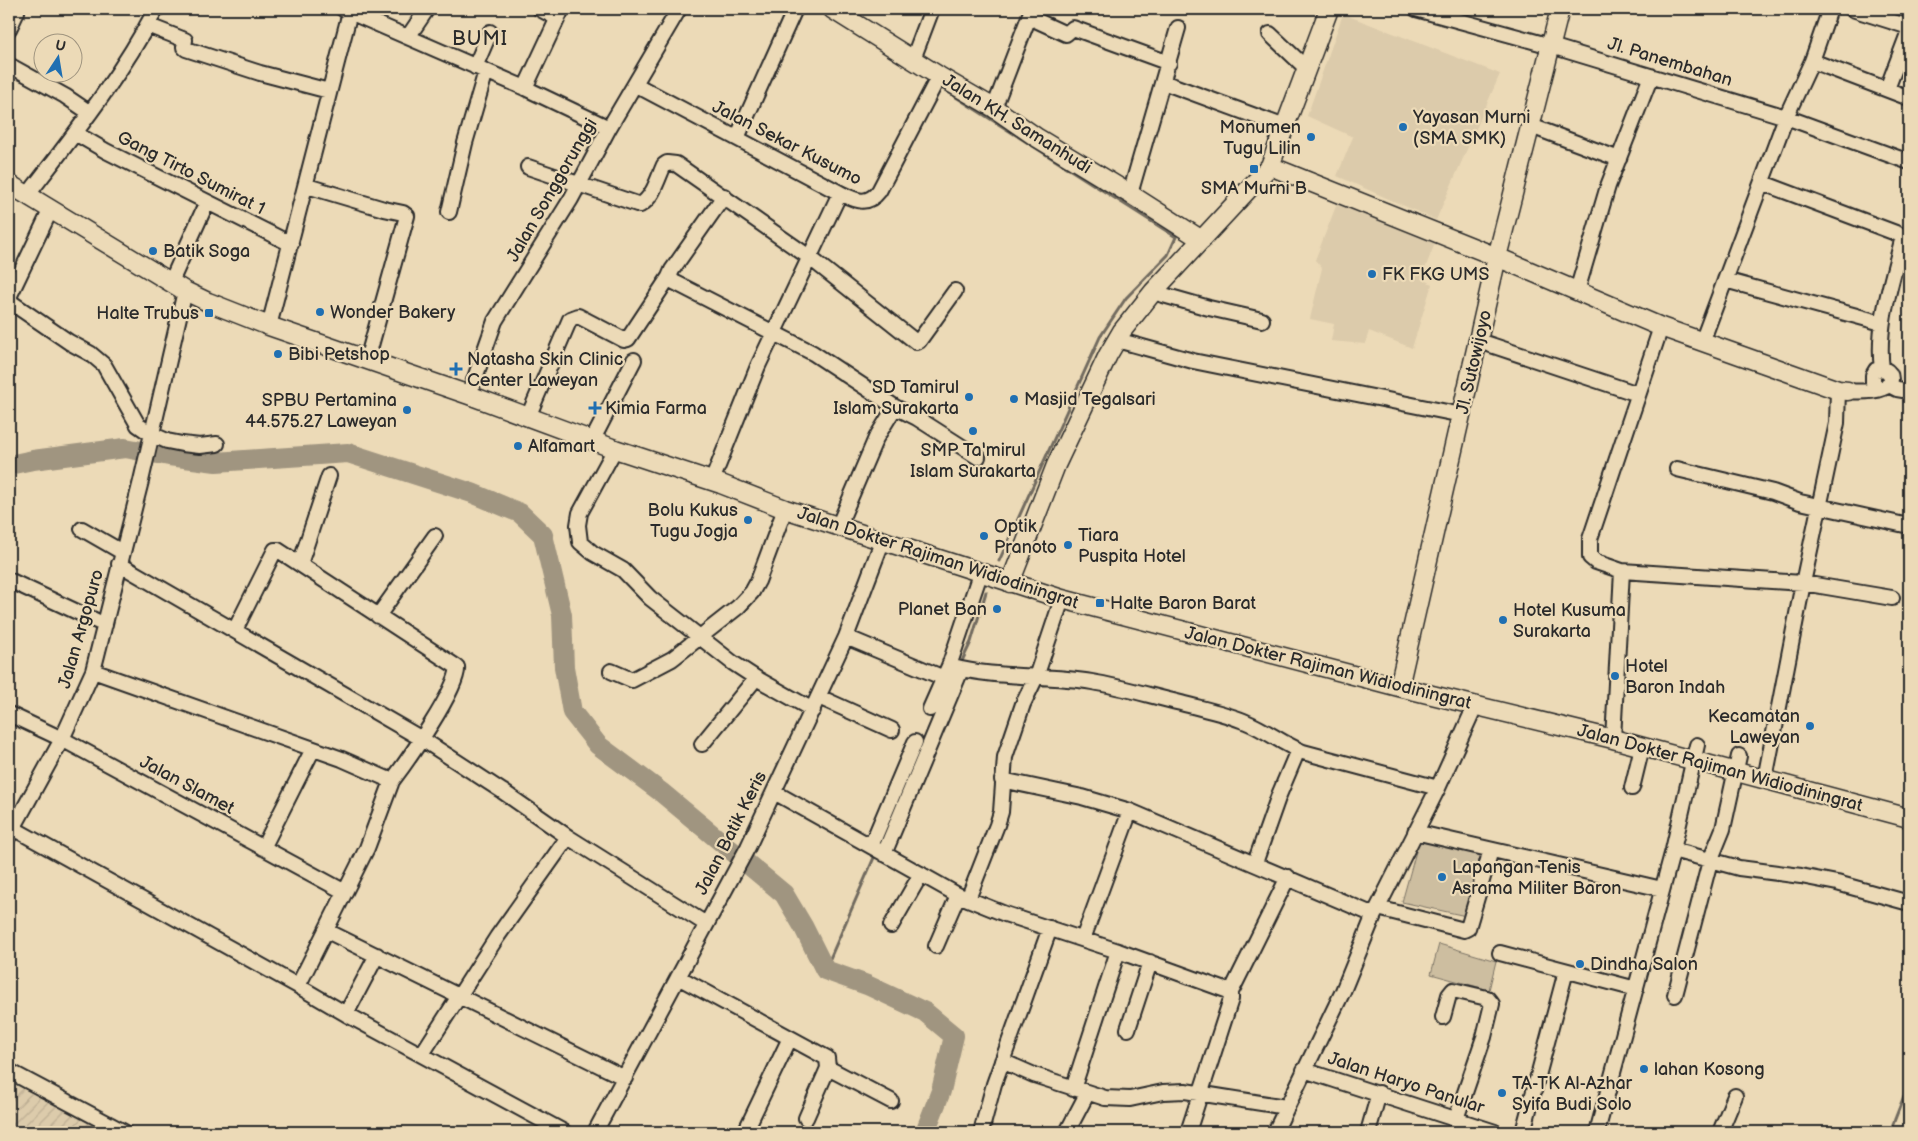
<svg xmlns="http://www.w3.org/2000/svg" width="1918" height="1141" font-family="'Balsamiq Sans',sans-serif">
<defs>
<pattern id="industrial-furrows" width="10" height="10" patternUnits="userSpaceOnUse" patternTransform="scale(1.25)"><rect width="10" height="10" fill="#dccbab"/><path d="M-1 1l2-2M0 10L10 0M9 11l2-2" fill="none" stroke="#bdae93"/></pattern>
</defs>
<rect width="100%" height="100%" fill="#ecdab7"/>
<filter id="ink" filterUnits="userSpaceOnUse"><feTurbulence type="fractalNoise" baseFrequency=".02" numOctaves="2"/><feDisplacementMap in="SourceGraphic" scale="10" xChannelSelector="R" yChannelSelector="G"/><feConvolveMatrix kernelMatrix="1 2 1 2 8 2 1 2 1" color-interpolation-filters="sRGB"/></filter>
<g filter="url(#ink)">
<path fill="#dccbab" d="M 1343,14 L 1500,74 L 1436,220 L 1337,176 L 1353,137 L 1307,116 Z
M 1338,201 L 1435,243 L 1421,279 L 1432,284 L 1412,348 L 1369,331 L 1365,344 L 1331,341 L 1334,324 L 1310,319 L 1322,268 L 1315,260 Z"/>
<path fill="url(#industrial-furrows)" d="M 9,1082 L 105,1132 L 9,1132 Z"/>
<path fill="#cdbea0" stroke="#7c7466" d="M 1420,837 L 1481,852 L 1466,916 L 1402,902 Z
M 1439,944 L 1496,961 L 1489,990 L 1431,974 Z"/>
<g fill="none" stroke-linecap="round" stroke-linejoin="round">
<path stroke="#716b5e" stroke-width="3" d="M 817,9 L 827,15
M 937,85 L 1176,237 L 1168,255 L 1126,298 L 1100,337 L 999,561
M 960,665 L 971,642 L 986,592
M 879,845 L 898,803
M 825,970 L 876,853
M 1890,1132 L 1909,1083"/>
<path stroke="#a09580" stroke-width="20" d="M 9,465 L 33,460 L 125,448 L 169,456 L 216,462 L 348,453 L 472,493 L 520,513 L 543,535 L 562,615 L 564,667 L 572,712 L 598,745 L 661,792 L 784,894 L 803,926 L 825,970 L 867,985 L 925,1012 L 954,1036 L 941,1091 L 925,1132"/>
<defs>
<path id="minor" d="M 343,9 L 525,88 L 609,128
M 540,9 L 557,18
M 1416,9 L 1551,46 L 1786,117 L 1909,162
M 1852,9 L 1909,27
M 1029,17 L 1066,34 L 1073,28 L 1169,63
M 147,25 L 185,40 L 184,47 L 186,49 L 260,73 L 329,91
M 9,29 L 17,12
M 1270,34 L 1306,68
M 408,37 L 427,9
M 913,59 L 932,9
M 1812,61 L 1909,98
M 9,65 L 65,96 L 90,113
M 475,67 L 490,32
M 1163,82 L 1285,127
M 636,85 L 840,193 C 855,200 867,207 879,191 L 939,76
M 525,88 L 562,9
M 1887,89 L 1909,31
M 994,108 L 1032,9
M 1531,126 L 1619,159
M 75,133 L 106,151 L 291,244
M 737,138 L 795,9
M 528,167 L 640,205 C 653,198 658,178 664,165 L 667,163 L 676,164 L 809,257 L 916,342 L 919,341 L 955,291
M 1763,183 L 1909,238
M 307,186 L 384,209 L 403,213 L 407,216 L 367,360
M 1130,194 L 1178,28
M 27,196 C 73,136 121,76 156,9
M 449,212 L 465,143 L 486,71
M 669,277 L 674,282 L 813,353 L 895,407 L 917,418 L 978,457
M 1725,280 L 1882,323
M 171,282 L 207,202
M 1577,291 L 1608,186 L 1651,76
M 1153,292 L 1209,308 L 1262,320
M 9,297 L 51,209
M 9,301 L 69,342 L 91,354 L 104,365 L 138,425 L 151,434 L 167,441 L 182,444 L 200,446 L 217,444
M 269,326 L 350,12
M 1661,327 L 1590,539 L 1590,557 L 1596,562 L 1622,571 L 1803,583 L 1892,598
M 1117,340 L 1193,361 L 1462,415
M 1479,341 L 1638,394
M 1702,342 L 1786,117 L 1812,61 L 1830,9
M 1882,369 C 1876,324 1893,279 1903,236
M 1889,385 L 1897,389 L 1909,391
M 1848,391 C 1858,392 1891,393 1891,379 C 1891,374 1888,371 1884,369 L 1876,370 L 1873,375 L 1873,383 L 1879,388
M 469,395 L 495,321 L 571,199 L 609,128 L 679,9
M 528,417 L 570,319 L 578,316 L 624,340 L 628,339 L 669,277 L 672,270 L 724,196
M 592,441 L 634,360
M 615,449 L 580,513 L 578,525 L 580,542 L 593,553 L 623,570 L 650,598 L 733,663 L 756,678 L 813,710
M 1677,469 L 1773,492 L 1800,502 L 1909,526
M 712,481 L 758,366 L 840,193
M 838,527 L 876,438 L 895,407
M 82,529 L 122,552
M 119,564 L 422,739 L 502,791 L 568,837 L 706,924
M 300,564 L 329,476
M 9,580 L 105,625
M 378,616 L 435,536
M 235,630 L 275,550 L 278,550 L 457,667 C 461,685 405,764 392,781
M 846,637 L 944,678
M 949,666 C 996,679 1045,674 1092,682 C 1122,687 1151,696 1181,703 C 1203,709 1225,713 1246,722 C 1266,730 1283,744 1303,752 L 1438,788
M 93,671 L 342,759 L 392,781 L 367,848 L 298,986
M 611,671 L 632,680 L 672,659 L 738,607 L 752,592 L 758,581 L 785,509
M 819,697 L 892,730
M 930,709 L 949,666 L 980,574
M 9,714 L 62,739 L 345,892
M 1613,739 L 1622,571
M 702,744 L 756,678
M 1765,779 L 1803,583 L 1837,423 L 1838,390
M 1002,780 L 1082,797 L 1130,811 L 1374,915
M 1632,788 L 1642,747
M 774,792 L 958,895 L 1005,914 L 1118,951 L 1231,992 L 1231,999 L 1188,1132
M 9,826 L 298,986 L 346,1014 L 564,1132
M 1415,832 L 1662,889
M 9,836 L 62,739 L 93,671 L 141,481 L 185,291
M 871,846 L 915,742
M 263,848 L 313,749
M 1673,850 L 1739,868 L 1801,876 L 1837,883 L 1909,903
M 884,854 L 961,670
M 1255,863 L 1279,795 L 1298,750
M 968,899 L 997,825 L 1001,812 L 1005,757 L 1023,704 L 1036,677 L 1062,599
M 1378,908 L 1464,930 L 1468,928 L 1491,850
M 891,926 L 921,874
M 327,931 L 625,1078
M 1083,939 L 1130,811
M 936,946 L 958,895
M 1500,953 L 1636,989
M 678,977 L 827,1058 L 828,1068 L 806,1118
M 1231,992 L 1288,877
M 1675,995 L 1710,861 L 1723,829 L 1739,756
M 346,1014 L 377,955
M 1443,1017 L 1449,995 L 1453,990 L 1487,998 L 1492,1004 L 1484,1037 L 1456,1119
M 1128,1029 L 1150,962
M 422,1054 L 497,937 L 568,837
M 1002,1061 L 1034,1075 L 1105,1098 L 1130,1099 L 1163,1092 L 1185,1091 L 1286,1107
M 828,1068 L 891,1101
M 1304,1070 L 1495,1132
M 9,1071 L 124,1132
M 1073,1089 L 1118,951
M 595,1132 L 748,847 L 846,637 L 882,542
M 745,1132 L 790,1038
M 981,1132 L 994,1084 L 1050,928
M 1067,1132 L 1087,1094
M 1275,1132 L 1343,991 L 1374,915 L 1438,788 L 1475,706
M 1368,1132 L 1379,1093
M 1523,1132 L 1566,971
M 1597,1132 L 1673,850 L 1697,745
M 1720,1132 L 1735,1096"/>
<path id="major" d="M 832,9 L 939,76 L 994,108 L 1036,137 L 1130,194 L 1202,240
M 1270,166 L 1497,257 L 1661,327 L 1838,390 L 1848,391
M 9,184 L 185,291 L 208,302 L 269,326 L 469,395 L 615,449 L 721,484 L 785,509 L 1062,599 L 1399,687 L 1613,739 L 1909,818
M 1010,583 L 1056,465 L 1108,355 L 1122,331 L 1153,292 L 1270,166 L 1329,9
M 1399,687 L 1497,257 L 1560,9"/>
</defs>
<use href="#minor" stroke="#2b2b2b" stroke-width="18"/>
<use href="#major" stroke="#2b2b2b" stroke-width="21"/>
<use href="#minor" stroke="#ecdab7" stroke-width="14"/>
<use href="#major" stroke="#ecdab7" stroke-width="18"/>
</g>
</g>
<g fill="#1f6fb2" stroke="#ecdab7" stroke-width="2">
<circle cx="1403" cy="127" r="5"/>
<circle cx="1311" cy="137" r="5"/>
<rect x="1249" y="164" width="10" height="10" rx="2.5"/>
<circle cx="153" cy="251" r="5"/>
<circle cx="1372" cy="274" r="5"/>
<circle cx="320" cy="312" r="5"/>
<rect x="204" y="308" width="10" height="10" rx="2.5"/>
<circle cx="278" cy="354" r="5"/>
<path d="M453.5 361.5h5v5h5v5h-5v5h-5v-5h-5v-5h5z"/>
<circle cx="969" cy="397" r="5"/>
<circle cx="1014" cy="399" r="5"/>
<path d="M592.5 400.5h5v5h5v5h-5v5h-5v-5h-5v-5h5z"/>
<circle cx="407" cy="410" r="5"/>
<circle cx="973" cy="431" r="5"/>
<circle cx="518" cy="446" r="5"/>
<circle cx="748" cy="520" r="5"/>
<circle cx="984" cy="536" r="5"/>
<circle cx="1068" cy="545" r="5"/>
<rect x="1095" y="598" width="10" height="10" rx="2.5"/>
<circle cx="997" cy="609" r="5"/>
<circle cx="1503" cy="620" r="5"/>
<circle cx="1615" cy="676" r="5"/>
<circle cx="1810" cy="726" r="5"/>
<circle cx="1442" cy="877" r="5"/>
<circle cx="1580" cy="964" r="5"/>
<circle cx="1644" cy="1069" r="5"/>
<circle cx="1502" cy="1093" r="5"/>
</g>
<g text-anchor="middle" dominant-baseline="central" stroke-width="4.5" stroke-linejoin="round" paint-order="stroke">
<g font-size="18" fill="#2b2b2b" stroke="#ecdab7">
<text transform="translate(1670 62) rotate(17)">Jl. Panembahan</text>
<text transform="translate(1017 124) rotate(32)">Jalan KH. Samanhudi</text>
<text transform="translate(787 143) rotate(27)">Jalan Sekar Kusumo</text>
<text transform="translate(191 173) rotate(27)">Gang Tirto Sumirat 1</text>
<text transform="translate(552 190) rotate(-60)">Jalan Songgorunggi</text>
<text transform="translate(1474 362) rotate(-77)">Jl. Sutowijoyo</text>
<text transform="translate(938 558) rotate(18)">Jalan Dokter Rajiman Widiodiningrat</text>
<text transform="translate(81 629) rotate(-74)">Jalan Argopuro</text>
<text transform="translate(1328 668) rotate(14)">Jalan Dokter Rajiman Widiodiningrat</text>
<text transform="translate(1720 768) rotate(15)">Jalan Dokter Rajiman Widiodiningrat</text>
<text transform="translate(187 785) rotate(28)">Jalan Slamet</text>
<text transform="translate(731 833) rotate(-63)">Jalan Batik Keris</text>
<text transform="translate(1406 1083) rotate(18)">Jalan Haryo Panular</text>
</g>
<g font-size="18" fill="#2b2b2b" stroke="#ecdab7" text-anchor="start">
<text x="1413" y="117">Yayasan Murni<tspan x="1413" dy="21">(SMA SMK)</tspan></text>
<text x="1301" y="127" text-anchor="end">Monumen<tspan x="1301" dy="21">Tugu Lilin</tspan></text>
<text x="1254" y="188" text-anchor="middle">SMA Murni B</text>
<text x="163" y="251">Batik Soga</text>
<text x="1382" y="274">FK FKG UMS</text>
<text x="330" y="312">Wonder Bakery</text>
<text x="199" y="313" text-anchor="end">Halte Trubus</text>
<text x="288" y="354">Bibi Petshop</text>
<text x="467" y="359">Natasha Skin Clinic<tspan x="467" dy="21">Center Laweyan</tspan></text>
<text x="959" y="387" text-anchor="end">SD Tamirul<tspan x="959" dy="21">Islam Surakarta</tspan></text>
<text x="1024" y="399">Masjid Tegalsari</text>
<text x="397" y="400" text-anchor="end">SPBU Pertamina<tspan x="397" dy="21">44.575.27 Laweyan</tspan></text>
<text x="605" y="408">Kimia Farma</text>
<text x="528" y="446">Alfamart</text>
<text x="973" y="450" text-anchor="middle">SMP Ta'mirul<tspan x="973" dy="21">Islam Surakarta</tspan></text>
<text x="738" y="510" text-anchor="end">Bolu Kukus<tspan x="738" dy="21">Tugu Jogja</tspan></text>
<text x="994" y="526">Optik<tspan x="994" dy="21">Pranoto</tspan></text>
<text x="1078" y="535">Tiara<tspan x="1078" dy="21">Puspita Hotel</tspan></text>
<text x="1110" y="603">Halte Baron Barat</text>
<text x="987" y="609" text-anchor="end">Planet Ban</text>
<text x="1513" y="610">Hotel Kusuma<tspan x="1513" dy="21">Surakarta</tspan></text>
<text x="1625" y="666">Hotel<tspan x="1625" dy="21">Baron Indah</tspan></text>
<text x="1800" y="716" text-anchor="end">Kecamatan<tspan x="1800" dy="21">Laweyan</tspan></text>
<text x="1452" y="867">Lapangan Tenis<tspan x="1452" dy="21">Asrama Militer Baron</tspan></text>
<text x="1590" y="964">Dindha Salon</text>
<text x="1654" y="1069">lahan Kosong</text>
<text x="1512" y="1083">TA-TK Al-Azhar<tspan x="1512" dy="21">Syifa Budi Solo</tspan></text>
</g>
<g font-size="20" letter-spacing="1" fill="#2b2b2b" stroke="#ecdab7">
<text x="480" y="39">BUMI</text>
</g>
</g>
<rect width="1918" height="1141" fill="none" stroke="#ecdab7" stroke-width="30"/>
<rect x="15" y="15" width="1888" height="1111" fill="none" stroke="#2b2b2b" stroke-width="2" filter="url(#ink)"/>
<g transform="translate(58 58) rotate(12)"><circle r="24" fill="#ecdab7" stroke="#9f947f"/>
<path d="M0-4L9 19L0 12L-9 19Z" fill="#1f6fb2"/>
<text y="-8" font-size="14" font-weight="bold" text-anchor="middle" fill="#2b2b2b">U</text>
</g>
</svg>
